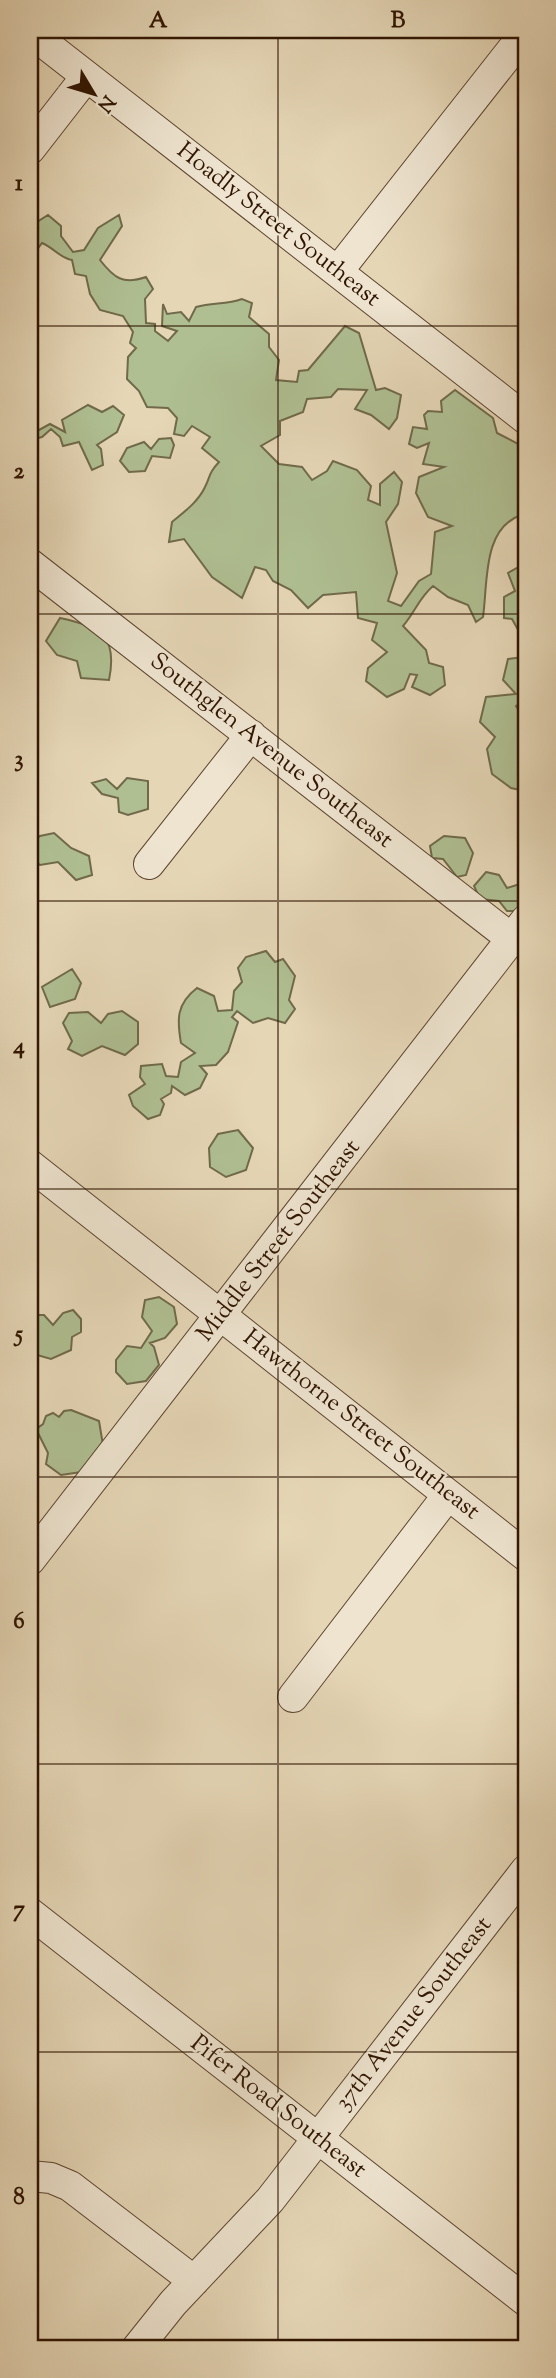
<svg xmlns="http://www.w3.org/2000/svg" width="556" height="2378" font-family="'Sorts Mill Goudy',serif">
<rect width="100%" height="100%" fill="#e5d6b6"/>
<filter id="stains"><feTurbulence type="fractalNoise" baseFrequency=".00286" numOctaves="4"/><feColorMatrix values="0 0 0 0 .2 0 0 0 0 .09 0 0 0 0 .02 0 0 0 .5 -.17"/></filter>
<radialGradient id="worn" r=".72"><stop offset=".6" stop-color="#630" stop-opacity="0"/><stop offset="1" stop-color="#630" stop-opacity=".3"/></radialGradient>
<path fill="#afbf92" stroke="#706a4a" stroke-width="2" d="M 48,215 L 61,226 L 61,236 L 73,252 L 84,250 L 98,228 L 119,215 L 122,226 L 100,260 C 114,278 123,285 146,277 L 153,289 L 145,299 L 146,323 L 155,324 L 155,331 L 168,341 L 177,331 L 162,326 L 163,304 L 167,314 L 181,312 L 189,321 L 196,307 C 213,302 226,305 242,299 L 252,303 L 249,317 L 269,334 L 269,347 L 279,360 L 276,380 L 297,382 L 299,371 L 308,370 L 345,326 L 359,333 L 376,390 L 385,388 L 401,395 L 397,418 L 389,429 L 371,415 L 355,409 L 367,390 L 338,389 L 331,397 L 307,399 L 303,412 L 280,421 L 280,435 L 261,446 L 279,464 L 302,467 L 312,480 L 327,471 L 333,461 L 357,470 L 371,486 L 368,500 L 380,505 L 380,484 L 394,472 L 402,482 L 398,504 L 386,522 L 397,573 L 388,601 L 401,606 L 419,581 L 431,574 L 435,532 L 452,526 L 428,517 L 416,493 L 419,477 L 444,467 L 423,464 L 429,443 L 417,448 L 409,444 L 413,427 L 427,429 L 424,415 L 428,411 L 442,412 L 441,401 L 455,390 L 493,418 L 497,433 L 526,448 L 526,503 L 521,515 C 482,529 488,583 483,617 L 476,622 L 468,605 L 448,597 L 433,586 C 419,598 415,612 403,626 L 426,650 L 429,663 L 443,667 L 445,685 L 430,695 L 412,687 L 417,675 L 410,674 L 404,689 L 387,697 L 366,681 L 368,668 L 387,652 L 372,640 L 377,623 L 358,618 L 356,592 L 323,595 L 308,608 L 291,590 L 273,581 L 266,570 L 255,567 L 242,598 L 212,577 L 184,539 L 169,542 L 172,522 C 184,512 198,502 205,487 C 211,475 208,474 219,462 L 202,448 L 210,437 L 192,426 L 184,436 L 174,434 L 177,418 L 168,408 L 147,407 L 139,391 L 127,379 L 128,357 L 136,348 L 130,343 L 133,332 L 123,316 L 100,310 L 90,294 L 86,276 L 75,274 L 72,260 C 60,258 54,248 42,243 L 30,259 L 30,225 L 38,227 L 37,222 Z
M 88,405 L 102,412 L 113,406 L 124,415 L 117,432 L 97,445 L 101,449 L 103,465 L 92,470 L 79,442 L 63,446 L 60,437 L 51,429 L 42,437 L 30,440 L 30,424 L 39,430 L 50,424 L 65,432 L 62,420 Z
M 171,438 L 174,445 L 170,458 L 152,456 L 145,471 L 129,472 L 120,461 L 127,448 L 144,442 L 151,449 L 159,439 Z
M 526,563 L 526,638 L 522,637 L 512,619 L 504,618 L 504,597 L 515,591 L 508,573 Z
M 60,618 C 101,627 118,636 109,680 L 81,678 L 77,661 L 57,655 L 46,641 Z
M 523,657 L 526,664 L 526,699 L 516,706 L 526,722 L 526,787 L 520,790 L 511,788 L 492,774 L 487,749 L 495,737 L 480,722 L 486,697 L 516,694 L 503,680 L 508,659 Z
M 127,778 L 148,781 L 148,809 L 128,815 L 119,812 L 118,798 L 102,794 L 92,783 L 106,779 L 117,789 Z
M 54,833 L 71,848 L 89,856 L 92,875 L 76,880 L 58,862 L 40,865 L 30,857 L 30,844 L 40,836 Z
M 444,836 L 465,838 L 473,853 L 466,875 L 457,877 L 443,859 L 432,858 L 430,846 Z
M 486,872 L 499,875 L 507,888 L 520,884 L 526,890 L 526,903 L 521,911 L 507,911 L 499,901 L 480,899 L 474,886 Z
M 266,951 L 275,962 L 283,959 L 295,976 L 289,1000 L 295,1009 L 285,1023 L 268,1018 L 253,1023 L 237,1011 L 232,1017 L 238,1022 L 228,1052 L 216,1065 L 200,1066 L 207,1074 L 200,1088 L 185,1095 L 172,1086 L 171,1093 L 161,1099 L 164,1104 L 160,1115 L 148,1119 L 133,1106 L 129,1095 L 145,1084 L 140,1077 L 141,1066 L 162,1064 L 166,1076 L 178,1077 L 181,1062 L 195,1053 L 181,1043 C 177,1020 176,1004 197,988 L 214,996 L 218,1011 L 232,1010 L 234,991 L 242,982 L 238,968 L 246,957 Z
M 72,969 L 81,983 L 75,999 L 50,1007 L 42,987 Z
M 122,1011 L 138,1022 L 138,1044 L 125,1055 L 102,1046 L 82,1056 L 68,1049 L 72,1041 L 63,1023 L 69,1013 L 88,1012 L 101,1023 L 108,1014 Z
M 238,1130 L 253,1148 L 246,1170 L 226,1177 L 210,1167 L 209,1148 L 218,1134 Z
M 159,1297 L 174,1307 L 177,1324 L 165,1338 L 150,1343 L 154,1347 L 159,1365 L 146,1381 L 127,1384 L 116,1372 L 116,1360 L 127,1346 L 141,1348 L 152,1331 L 142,1317 L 145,1300 Z
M 73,1310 L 81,1319 L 81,1332 L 72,1337 L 71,1350 L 51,1359 L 30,1353 L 30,1315 L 44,1315 L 53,1325 L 63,1313 Z
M 71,1410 L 99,1421 L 104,1451 L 88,1471 L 61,1475 L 46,1464 L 48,1453 L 36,1429 L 43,1424 L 46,1416 L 53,1413 L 59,1417 L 64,1411 Z"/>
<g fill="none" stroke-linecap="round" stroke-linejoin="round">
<defs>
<path id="minor" d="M 30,32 L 526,419
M 30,149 L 86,77
M 338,271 L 526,32
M 30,564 L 512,939
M 149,864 L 251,735
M 30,1165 L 526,1556
M 30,1560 L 526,920
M 293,1697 L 448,1495
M 30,1913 L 526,2301
M 30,2176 L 51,2178 L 70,2186 L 194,2281
M 137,2348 L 173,2303 L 270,2200 L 526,1870"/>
</defs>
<use href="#minor" stroke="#5d452f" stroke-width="32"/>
<use href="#minor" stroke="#eee4d0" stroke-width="30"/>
</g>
<path fill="none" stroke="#301502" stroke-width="2" stroke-opacity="0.55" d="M 278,30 L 278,2348M 30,326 L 526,326M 30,614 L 526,614M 30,901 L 526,901M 30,1189 L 526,1189M 30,1477 L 526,1477M 30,1764 L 526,1764M 30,2052 L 526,2052"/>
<g text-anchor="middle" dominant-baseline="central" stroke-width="5" stroke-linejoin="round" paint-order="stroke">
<g font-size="24" fill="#301502" stroke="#eee4d0">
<text transform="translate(278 225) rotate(38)">Hoadly Street Southeast</text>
<text transform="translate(271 751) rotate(38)">Southglen Avenue Southeast</text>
<text transform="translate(279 1241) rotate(-52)">Middle Street Southeast</text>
<text transform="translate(361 1425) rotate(38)">Hawthorne Street Southeast</text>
<text transform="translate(414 2014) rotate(-52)">37th Avenue Southeast</text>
<text transform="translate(278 2107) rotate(38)">Pifer Road Southeast</text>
</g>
</g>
<rect width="556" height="2378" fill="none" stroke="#e5d6b6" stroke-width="77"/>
<g transform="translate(94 94) rotate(128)" stroke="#eee4d0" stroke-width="5" paint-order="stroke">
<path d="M0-5L12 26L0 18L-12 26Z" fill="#301502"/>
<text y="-10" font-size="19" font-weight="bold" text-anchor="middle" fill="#301502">N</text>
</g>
<rect x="38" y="38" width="480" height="2302" fill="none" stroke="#301502" stroke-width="2.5"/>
<g font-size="23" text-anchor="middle" font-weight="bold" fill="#301502">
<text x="158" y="27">A</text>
<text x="398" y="27">B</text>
<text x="19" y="190">1</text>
<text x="19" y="478">2</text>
<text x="19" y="766">3</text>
<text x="19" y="1053">4</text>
<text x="19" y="1341">5</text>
<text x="19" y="1628">6</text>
<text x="19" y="1916">7</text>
<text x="19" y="2204">8</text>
</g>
<rect width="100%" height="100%" filter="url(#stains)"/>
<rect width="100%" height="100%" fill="url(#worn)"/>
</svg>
